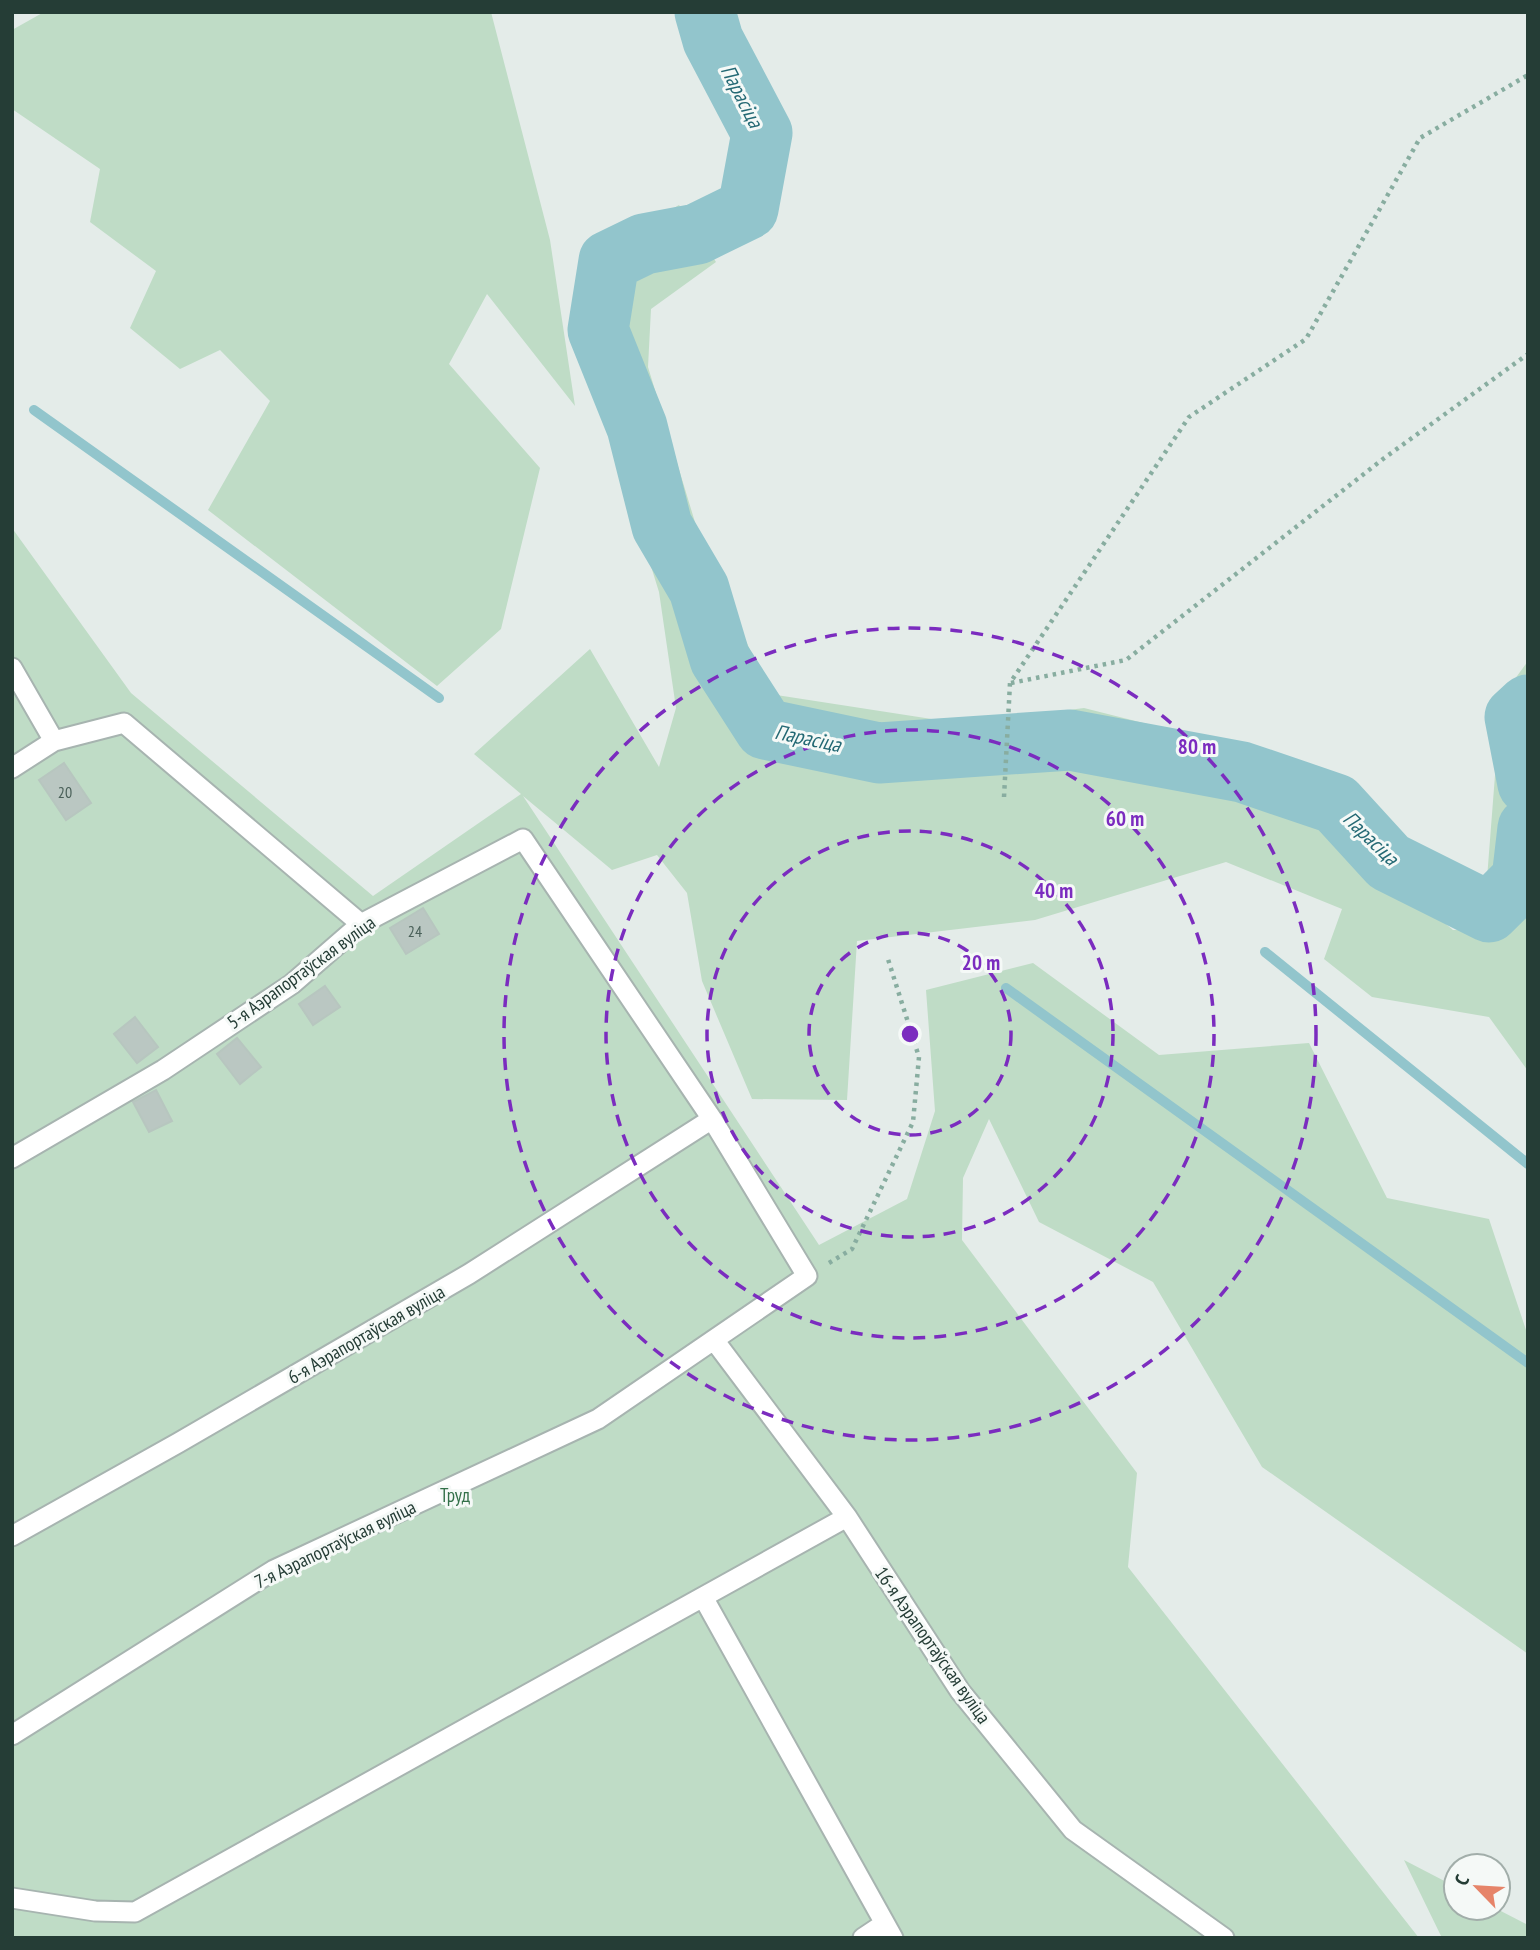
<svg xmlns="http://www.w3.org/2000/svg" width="1540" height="1950" font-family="'PT Sans Narrow',sans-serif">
<rect width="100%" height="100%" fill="#e4ece9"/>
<path fill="#bfdcc6" d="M 44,12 L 491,12 L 550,240 L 575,406 L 487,294 L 449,364 L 540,468 L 501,629 L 437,686 L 208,510 L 270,401 L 220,350 L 180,369 L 130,328 L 156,271 L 90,222 L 100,169 L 12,109 L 12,30 Z
M 679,205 L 716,262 L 651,309 L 648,367 L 701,542 L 770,694 L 964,724 L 1084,708 L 1282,758 L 1303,803 L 1453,930 L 1483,930 L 1501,698 L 1528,661 L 1528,1071 L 1489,1017 L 1372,997 L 1324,959 L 1342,909 L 1226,862 L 1035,920 L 857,941 L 847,1100 L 752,1099 L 702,981 L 687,893 L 657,855 L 612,870 L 523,796 L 819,1245 L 907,1199 L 935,1111 L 926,990 L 1033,963 L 1159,1055 L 1309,1043 L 1387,1198 L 1489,1219 L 1528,1336 L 1528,1654 L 1262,1467 L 1153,1282 L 1039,1222 L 989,1119 L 963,1178 L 962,1240 L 1137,1473 L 1128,1567 L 1419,1938 L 12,1938 L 12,528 L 131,693 L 373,896 L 521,794 L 474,754 L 590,649 L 659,767 L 676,708 L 659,592 L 582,344 L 593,255 Z
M 1404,1860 L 1456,1887 L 1456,1908 L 1495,1908 L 1528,1925 L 1528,1938 L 1442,1938 Z"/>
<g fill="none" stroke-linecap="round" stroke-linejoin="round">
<path stroke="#92c5cc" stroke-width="10" d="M 34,410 L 439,698
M 1265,952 L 1528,1164
M 1006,988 L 1528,1363"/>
<path stroke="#92c5cc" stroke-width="61" d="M 705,12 L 713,40 L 762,133 L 748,209 L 697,234 L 644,244 L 609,261 L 598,330 L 637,427 L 662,526 L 699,589 L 720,659 L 765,729 L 879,753 L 1070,740 L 1242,772 L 1336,804 L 1389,862 L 1489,912 L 1522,879 L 1528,828
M 1528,705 L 1515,717 L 1528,784"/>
</g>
<path fill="#bac7c2" stroke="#b7c6bf" stroke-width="2" d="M 64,763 L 91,803 L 66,820 L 39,780 Z
M 423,908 L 439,934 L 406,954 L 390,928 Z
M 325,986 L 340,1007 L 313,1025 L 299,1004 Z
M 135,1017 L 158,1047 L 137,1063 L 114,1034 Z
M 237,1038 L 261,1067 L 240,1084 L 217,1054 Z
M 156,1090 L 172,1121 L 149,1132 L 133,1102 Z"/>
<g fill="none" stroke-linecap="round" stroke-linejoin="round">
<defs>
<path id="service" d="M 12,668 L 54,741
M 12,768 L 54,741 L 124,723 L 361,924
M 12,1158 L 163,1070 L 292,984 L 361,924 L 523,839 L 712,1119 L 807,1276 L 598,1419 L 274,1570 L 12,1735
M 714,1340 L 847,1517 L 960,1691 L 1073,1830 L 1224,1938
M 12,1536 L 178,1443 L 469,1274 L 712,1119
M 703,1597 L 893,1938
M 12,1898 L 95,1911 L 135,1912 L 847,1517
M 863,1938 L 884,1924"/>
</defs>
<use href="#service" stroke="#a7b4b0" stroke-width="23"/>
<path stroke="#88ada0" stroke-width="4.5" stroke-dasharray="3.5 5" stroke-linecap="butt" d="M 1011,683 L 1126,660 L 1383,459 L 1528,354
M 1004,797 L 1010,683 L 1189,417 L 1306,339 L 1420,138 L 1528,75
M 829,1263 L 852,1249 L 913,1122 L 919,1057 L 887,956"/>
<use href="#service" stroke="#fff" stroke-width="19"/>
</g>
<g fill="none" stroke="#7b2cbf" stroke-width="3.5" stroke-dasharray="12 9">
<circle cx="910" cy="1034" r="101"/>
<circle cx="910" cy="1034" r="203"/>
<circle cx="910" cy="1034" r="304"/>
<circle cx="910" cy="1034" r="406"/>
</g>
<g text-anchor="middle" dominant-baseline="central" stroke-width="6" stroke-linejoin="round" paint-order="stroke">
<g font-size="16" fill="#4a6059">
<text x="65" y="792">20</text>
<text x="415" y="931">24</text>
</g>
<g font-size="19" fill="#253d36" stroke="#f5f9f7">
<text transform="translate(301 972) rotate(-36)">5-я Аэрапортаўская вуліца</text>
<text transform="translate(366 1334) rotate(-30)">6-я Аэрапортаўская вуліца</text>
<text transform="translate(335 1544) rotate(-26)">7-я Аэрапортаўская вуліца</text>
<text transform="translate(933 1645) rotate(55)">16-я Аэрапортаўская вуліца</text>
</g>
<g font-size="19" fill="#337049" stroke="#f5f9f7">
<text x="455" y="1495">Труд</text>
</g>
<g font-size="21" font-style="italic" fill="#246974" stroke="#f5f9f7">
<text transform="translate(742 96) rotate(63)">Парасіца</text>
<text transform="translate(808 738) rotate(12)">Парасіца</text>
<text transform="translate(1371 838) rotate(44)">Парасіца</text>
</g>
</g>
<circle cx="910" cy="1034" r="10" fill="#7b2cbf" stroke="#f5f9f7" stroke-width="3.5"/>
<g font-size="21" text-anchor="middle" font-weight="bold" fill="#7b2cbf" stroke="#f5f9f7" stroke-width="6" stroke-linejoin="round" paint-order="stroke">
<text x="1197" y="754">80 m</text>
<text x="1125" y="826">60 m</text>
<text x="1054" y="898">40 m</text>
<text x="981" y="970">20 m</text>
</g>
<rect width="1540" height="1950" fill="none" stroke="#253d36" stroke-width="28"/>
<g transform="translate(1477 1887) rotate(295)"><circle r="33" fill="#f5f9f7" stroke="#a2aeaa" stroke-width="2"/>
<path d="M0-5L12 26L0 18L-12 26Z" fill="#e68469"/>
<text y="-10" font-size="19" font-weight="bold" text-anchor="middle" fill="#253d36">С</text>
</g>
</svg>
